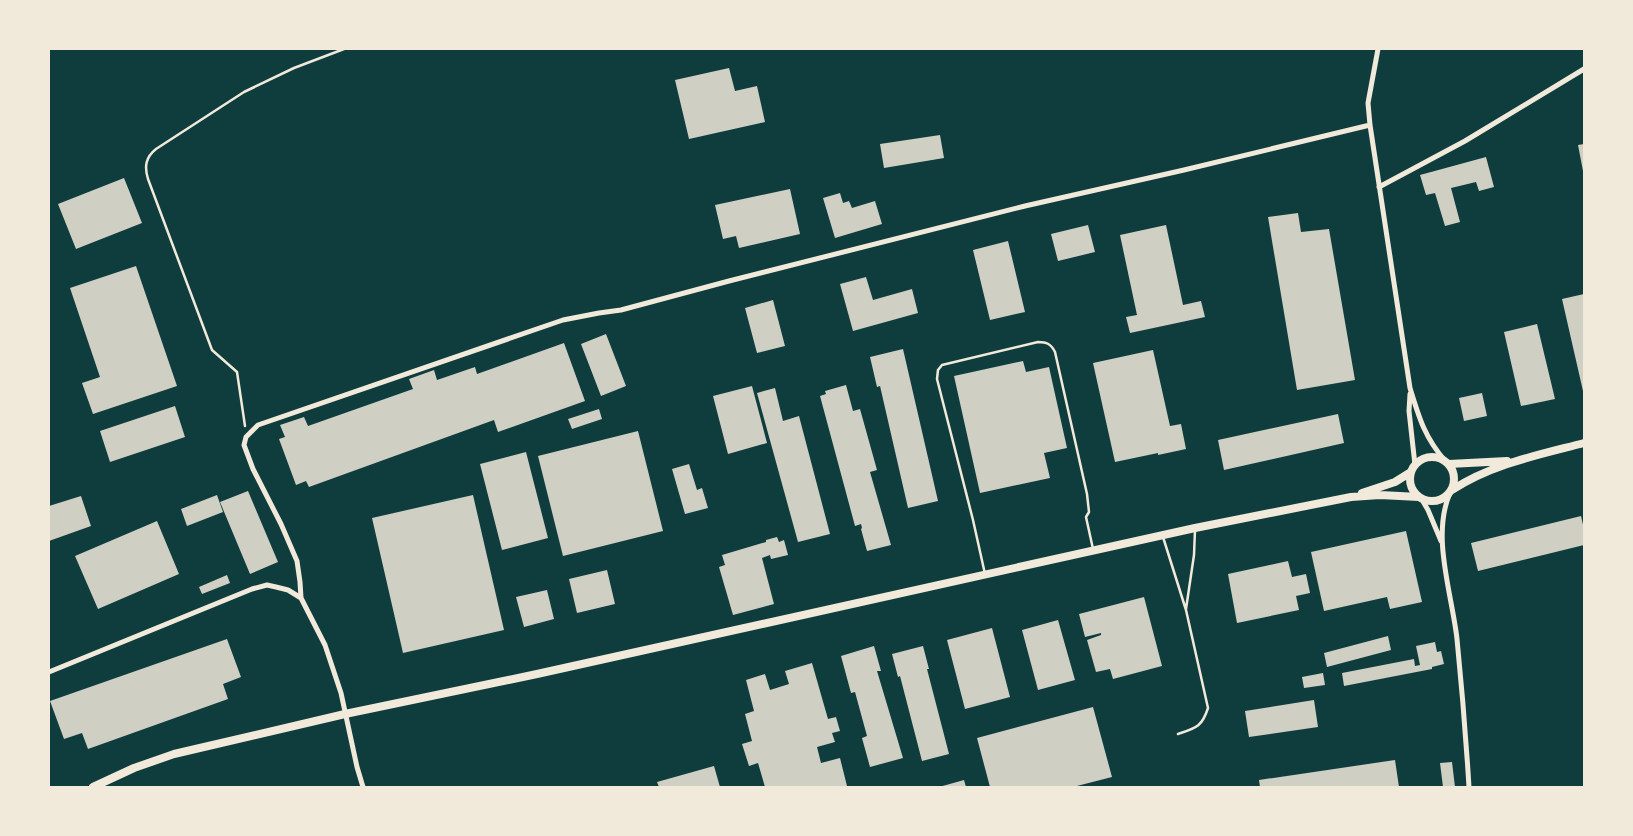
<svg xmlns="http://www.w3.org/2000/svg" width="1633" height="836" font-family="'Titillium Web',sans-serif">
<rect width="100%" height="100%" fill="#0f3d3e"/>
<path fill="#cfcfc3" d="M 729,68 L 735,91 L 757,86 L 765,122 L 689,139 L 675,80 Z
M 940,135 L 944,158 L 884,168 L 880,144 Z
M 1584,144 L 1584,171 L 1583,171 L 1578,145 Z
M 1486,157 L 1494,187 L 1479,191 L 1476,182 L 1451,188 L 1460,222 L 1445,226 L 1435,193 L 1426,195 L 1420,175 Z
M 124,178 L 142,223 L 76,249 L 58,204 Z
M 790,189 L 800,234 L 739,248 L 736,236 L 723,239 L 715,205 Z
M 840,193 L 843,203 L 849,201 L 852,208 L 875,201 L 882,224 L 835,238 L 823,198 Z
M 1298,213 L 1301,232 L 1329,229 L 1355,380 L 1297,390 L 1268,217 Z
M 1088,225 L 1095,252 L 1058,261 L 1051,234 Z
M 1166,225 L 1183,305 L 1201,301 L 1205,317 L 1130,333 L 1126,317 L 1137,315 L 1120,235 Z
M 1008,241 L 1025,312 L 990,320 L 973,250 Z
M 136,266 L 177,386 L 93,414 L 82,383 L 100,377 L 70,288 Z
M 866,277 L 873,300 L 912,289 L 918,313 L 853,331 L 840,284 Z
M 1584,294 L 1584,390 L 1583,391 L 1562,299 Z
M 773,300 L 785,346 L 757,353 L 745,308 Z
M 1537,324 L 1555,399 L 1521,406 L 1504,332 Z
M 606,334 L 626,386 L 601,396 L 581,344 Z
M 564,343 L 585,401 L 498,432 L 494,420 L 309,487 L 306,481 L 296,485 L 279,439 L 285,437 L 280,425 L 304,417 L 308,426 L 413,389 L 409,379 L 434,370 L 437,380 L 475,367 L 477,374 Z
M 903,349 L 938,501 L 908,508 L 880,386 L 877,387 L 870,357 Z
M 1153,350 L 1170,426 L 1181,424 L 1186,449 L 1158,455 L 1158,453 L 1115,462 L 1093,363 Z
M 1023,361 L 1026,372 L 1049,367 L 1067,448 L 1044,453 L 1050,478 L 980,493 L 954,376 Z
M 846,385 L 853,411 L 860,409 L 877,470 L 870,472 L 891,545 L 867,551 L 861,529 L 862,528 L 861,524 L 855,526 L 820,396 L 826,394 L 825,391 Z
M 752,386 L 767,443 L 728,454 L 713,396 Z
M 775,388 L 783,421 L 799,416 L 830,534 L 798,542 L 757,393 Z
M 1482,393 L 1487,416 L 1464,421 L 1459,398 Z
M 175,406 L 185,437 L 110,462 L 100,431 Z
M 599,409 L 602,419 L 572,429 L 568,419 Z
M 1338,414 L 1344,443 L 1224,470 L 1218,440 Z
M 638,431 L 663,531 L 563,556 L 538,456 Z
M 526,452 L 548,538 L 502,550 L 480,464 Z
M 689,464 L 697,490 L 702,488 L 708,508 L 685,514 L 672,469 Z
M 248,491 L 278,562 L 250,574 L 220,502 Z
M 217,495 L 223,512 L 187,526 L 181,509 Z
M 473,495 L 504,630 L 403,653 L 372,518 Z
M 81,496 L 91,526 L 49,541 L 49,506 Z
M 1581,516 L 1584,529 L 1584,545 L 1478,571 L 1471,543 Z
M 157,521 L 179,574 L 98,609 L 75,556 Z
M 1406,531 L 1422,602 L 1390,609 L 1387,597 L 1324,611 L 1311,552 Z
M 777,537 L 779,542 L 784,540 L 788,555 L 771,559 L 770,555 L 762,558 L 774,604 L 733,615 L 719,567 L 725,565 L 722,555 L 766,542 L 766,540 Z
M 1288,561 L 1292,577 L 1306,574 L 1310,593 L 1296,596 L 1299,610 L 1237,623 L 1228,574 Z
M 607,570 L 615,604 L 577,613 L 569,579 Z
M 227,575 L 230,583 L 202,594 L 199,587 Z
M 547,590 L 554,619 L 524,627 L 516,597 Z
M 1144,597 L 1162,666 L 1113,679 L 1110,669 L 1096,672 L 1087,640 L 1101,635 L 1101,633 L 1085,637 L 1079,614 Z
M 1058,620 L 1075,680 L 1038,690 L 1022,630 Z
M 992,628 L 1010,697 L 965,709 L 947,640 Z
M 1388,636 L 1391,650 L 1327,667 L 1324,653 Z
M 227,639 L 241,677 L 223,684 L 228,699 L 88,749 L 82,733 L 64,739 L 50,701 Z
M 1435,642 L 1437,652 L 1441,651 L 1444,664 L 1432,667 L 1432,669 L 1344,686 L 1342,673 L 1414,659 L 1415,666 L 1420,665 L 1416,646 Z
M 874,646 L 881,671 L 877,671 L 903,758 L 870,767 L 862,738 L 867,736 L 855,692 L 851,693 L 841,656 Z
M 923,646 L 929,669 L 927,669 L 949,754 L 922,761 L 900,676 L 898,677 L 892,654 Z
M 812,663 L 828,719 L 836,717 L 840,731 L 832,733 L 835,742 L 817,747 L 821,763 L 840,758 L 847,786 L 842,787 L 765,787 L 758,763 L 749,766 L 742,744 L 752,741 L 745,714 L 754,711 L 746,680 L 765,674 L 770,690 L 789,684 L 785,671 Z
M 1323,673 L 1325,685 L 1304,688 L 1302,677 Z
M 1314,700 L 1318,727 L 1249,737 L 1245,711 Z
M 1093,707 L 1112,777 L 1073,787 L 990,787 L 977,738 Z
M 1395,760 L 1399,787 L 1260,787 L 1259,780 Z
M 1452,762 L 1455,787 L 1443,787 L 1440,763 Z
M 714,766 L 720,787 L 659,787 L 657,782 Z
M 964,780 L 966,787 L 939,787 Z"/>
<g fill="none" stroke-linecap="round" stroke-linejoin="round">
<path stroke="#f1e9da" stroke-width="2.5" d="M 245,426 L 237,372 L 212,350 L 148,179 C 144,166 146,157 156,149 L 244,92 L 294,68 L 344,49"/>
<path stroke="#f1e9da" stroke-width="2.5" d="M 1163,537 L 1186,610 L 1208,708 C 1202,727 1196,728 1178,734
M 985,574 L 973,520 L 937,379 L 938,370 L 942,365 L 1038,342 C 1047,342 1051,344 1055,352 L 1087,494 L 1089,512 L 1086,517 L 1093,549
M 1186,609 L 1194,555 L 1195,530"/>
<path stroke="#f1e9da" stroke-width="5" d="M 1378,49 L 1368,103 L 1370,125 L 1410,388 C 1419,418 1425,438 1446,462
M 1379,187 L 1465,141 L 1584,69
M 1410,394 L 1409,411 L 1415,465
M 1450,493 C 1431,536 1452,594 1457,639 C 1462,689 1466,738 1469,787
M 1421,498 L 1428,510 L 1441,541
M 301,598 L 300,582 L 297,561 L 281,524 L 253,469 L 244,445 L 246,437 L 258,425 L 563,320 L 599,313 L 621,310 L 729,281 L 1025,206 L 1184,170 L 1370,125
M 49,672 L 252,589 L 267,585 L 276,587 L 288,590 L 301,598 L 325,645 L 341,693 L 357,767 L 363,787"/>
<path stroke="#f1e9da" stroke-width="8" d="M1410 479a22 22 0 1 1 44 0a22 22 0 1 1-44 0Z
M 1449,464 L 1507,461
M 1452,490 C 1492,464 1538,455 1584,443
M 1362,493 L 1395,482 L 1411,472
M 93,787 L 134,768 L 174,754 L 345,714 L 537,674 L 1195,528 L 1351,497 L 1380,495 L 1419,497"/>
</g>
<rect width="1633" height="836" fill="none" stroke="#f1e9da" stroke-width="100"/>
</svg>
